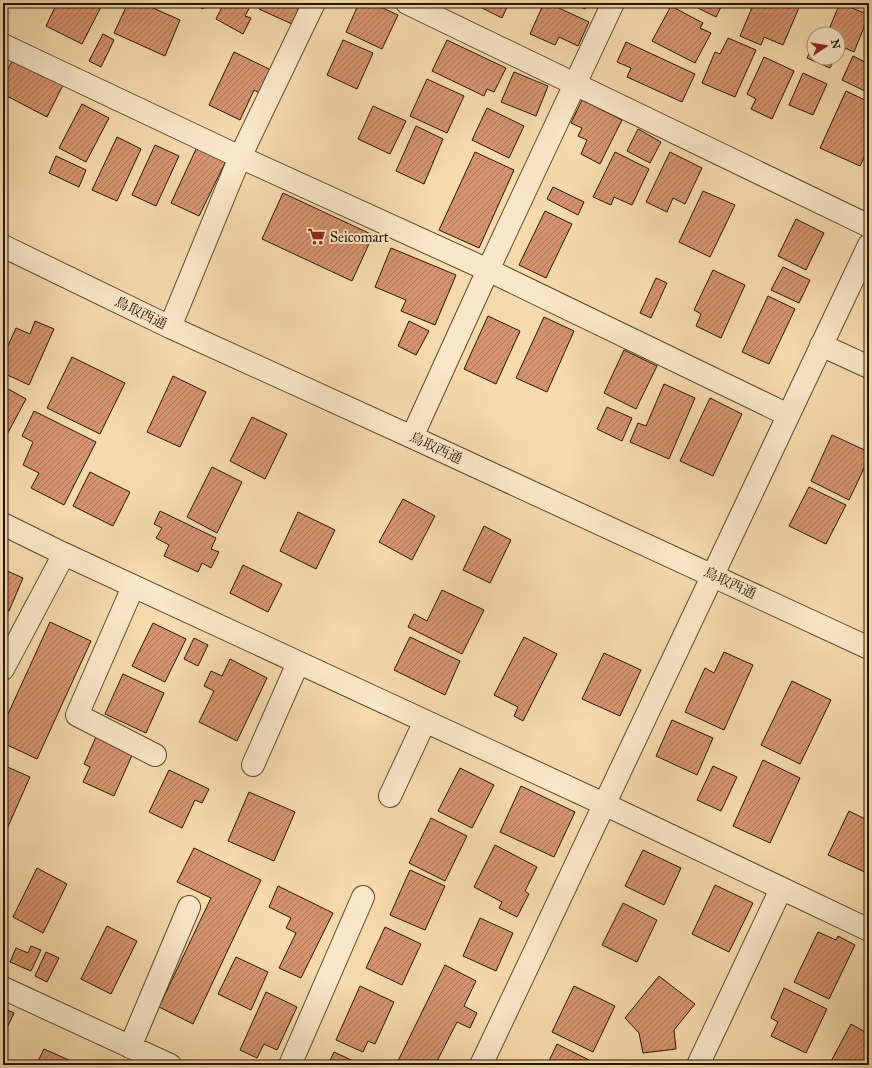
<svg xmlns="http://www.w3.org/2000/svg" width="872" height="1068" font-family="'IM FELL Great Primer','Noto Serif JP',serif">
<defs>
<pattern id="building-hatch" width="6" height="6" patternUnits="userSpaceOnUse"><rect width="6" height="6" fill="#d5946f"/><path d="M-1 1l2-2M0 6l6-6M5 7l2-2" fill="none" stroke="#ad7859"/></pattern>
</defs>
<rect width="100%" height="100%" fill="#f6daac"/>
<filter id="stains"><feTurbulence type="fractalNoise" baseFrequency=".005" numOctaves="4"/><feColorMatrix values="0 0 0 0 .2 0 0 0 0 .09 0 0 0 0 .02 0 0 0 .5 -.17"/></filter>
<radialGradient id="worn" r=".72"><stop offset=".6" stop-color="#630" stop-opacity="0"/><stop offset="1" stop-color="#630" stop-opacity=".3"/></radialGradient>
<path fill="url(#building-hatch)" stroke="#261702" d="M 57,3 L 103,3 L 82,44 L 46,26 Z
M 128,3 L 142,3 L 180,20 L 165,56 L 114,33 Z
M 192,3 L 206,3 L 203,9 Z
M 224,3 L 252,3 L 245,16 L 251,18 L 243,34 L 216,19 Z
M 262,3 L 301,3 L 292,24 L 259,9 Z
M 359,3 L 372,3 L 398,15 L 382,49 L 346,32 Z
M 472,3 L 509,3 L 502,18 Z
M 544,3 L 548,3 L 589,22 L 578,46 L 559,37 L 555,45 L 530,34 Z
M 572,3 L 587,3 L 585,9 Z
M 688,3 L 723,3 L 716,17 Z
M 754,3 L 801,3 L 783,45 L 764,37 L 761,45 L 740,36 Z
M 840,3 L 869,15 L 854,52 L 838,45 L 838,34 L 827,34 Z
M 671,6 L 703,23 L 700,28 L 711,33 L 695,63 L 652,41 Z
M 103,34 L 114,40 L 101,67 L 89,61 Z
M 728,38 L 756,50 L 735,97 L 702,83 L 715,52 L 720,54 Z
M 343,40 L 373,53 L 357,89 L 327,75 Z
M 447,40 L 506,68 L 494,92 L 487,89 L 484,96 L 432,71 Z
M 626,42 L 695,74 L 682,102 L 627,77 L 631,68 L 617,62 Z
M 814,42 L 814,58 L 835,58 L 830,68 L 807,58 Z
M 234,52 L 271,70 L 260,93 L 254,90 L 240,120 L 209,105 Z
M 853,56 L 869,64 L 869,93 L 842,80 Z
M 764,57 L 794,71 L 772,119 L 751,109 L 756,99 L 747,94 Z
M 13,59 L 63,85 L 47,117 L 3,94 L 3,79 Z
M 514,72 L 548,86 L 536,116 L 501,102 Z
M 803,73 L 827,84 L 813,115 L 789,105 Z
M 427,79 L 464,96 L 447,133 L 410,116 Z
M 846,91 L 869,102 L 869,147 L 860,166 L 820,148 Z
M 582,100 L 622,120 L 600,164 L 581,154 L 587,140 L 578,136 L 582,128 L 571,123 Z
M 82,104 L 109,118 L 86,162 L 59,148 Z
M 373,106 L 406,121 L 390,154 L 358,139 Z
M 487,108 L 524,126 L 509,158 L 472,140 Z
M 416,126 L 443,139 L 424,184 L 396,171 Z
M 638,129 L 661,142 L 650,163 L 627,151 Z
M 117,137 L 141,149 L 117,201 L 92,190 Z
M 155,145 L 179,156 L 156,206 L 132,195 Z
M 197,147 L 226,161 L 199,216 L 171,203 Z
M 475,152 L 514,170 L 479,248 L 439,230 Z
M 615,152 L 649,169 L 632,205 L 614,197 L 611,205 L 593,197 Z
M 670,152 L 702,168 L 685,204 L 673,198 L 667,212 L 646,202 Z
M 56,156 L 86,170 L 79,187 L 49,173 Z
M 553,187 L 584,202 L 578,215 L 547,199 Z
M 703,191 L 735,205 L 710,257 L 679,242 Z
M 283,193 L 373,235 L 352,281 L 262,239 Z
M 545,211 L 572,224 L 546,278 L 519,265 Z
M 796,219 L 824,233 L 806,270 L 778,256 Z
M 391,248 L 456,275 L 435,325 L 401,311 L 406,300 L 375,287 Z
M 783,267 L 810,280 L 799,303 L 771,290 Z
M 713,270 L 745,285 L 721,338 L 696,326 L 701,314 L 694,310 Z
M 656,278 L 667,283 L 651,318 L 640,313 Z
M 768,296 L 795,309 L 769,364 L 742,352 Z
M 488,316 L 520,331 L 496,384 L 464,369 Z
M 544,317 L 574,331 L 547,392 L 516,378 Z
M 35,321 L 54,329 L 29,385 L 3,373 L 3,357 L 16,328 L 30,334 Z
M 409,321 L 429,331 L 416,355 L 398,346 Z
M 624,350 L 657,366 L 636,409 L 604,393 Z
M 72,357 L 125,383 L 100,434 L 47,408 Z
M 173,376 L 206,392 L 180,447 L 147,432 Z
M 664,384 L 695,398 L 669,459 L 630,442 L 638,423 L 646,426 Z
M 3,386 L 26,399 L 3,442 Z
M 710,398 L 742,414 L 713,476 L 680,461 Z
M 607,407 L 632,418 L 622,441 L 597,429 Z
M 34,411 L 96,442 L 64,505 L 31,488 L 39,473 L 23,465 L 33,442 L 22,436 Z
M 252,417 L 287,434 L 265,479 L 230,461 Z
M 832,435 L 869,452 L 869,458 L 849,500 L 811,481 Z
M 212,467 L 242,482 L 217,533 L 187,517 Z
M 90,472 L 130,492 L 113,526 L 73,506 Z
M 809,487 L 846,505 L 826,544 L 789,526 Z
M 403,499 L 435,516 L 412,560 L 379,542 Z
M 160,511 L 216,538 L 211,549 L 219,552 L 211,568 L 202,563 L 198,572 L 164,556 L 169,545 L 156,538 L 162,528 L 154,524 Z
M 298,512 L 335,530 L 316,569 L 280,551 Z
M 484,526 L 511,540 L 490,583 L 463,570 Z
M 243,565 L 282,584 L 268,612 L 230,593 Z
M 3,569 L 23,578 L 9,611 L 3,608 Z
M 442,590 L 484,610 L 462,654 L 408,627 L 414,614 L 427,621 Z
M 50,622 L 91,641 L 37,759 L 3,743 L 3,725 Z
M 153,623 L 186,639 L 165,682 L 132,666 Z
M 410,637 L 460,661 L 445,695 L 394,670 Z
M 524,637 L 557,654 L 523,721 L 514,716 L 518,707 L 494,695 Z
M 194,638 L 208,645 L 198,666 L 184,659 Z
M 724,652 L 753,665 L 724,730 L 685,712 L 705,668 L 714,673 Z
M 604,653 L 641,670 L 620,716 L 582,699 Z
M 230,659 L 267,678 L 237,741 L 199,722 L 214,691 L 204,686 L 211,671 L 222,676 Z
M 123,674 L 164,693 L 146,733 L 105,714 Z
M 792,681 L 831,700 L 800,764 L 761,745 Z
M 672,720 L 713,738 L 697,775 L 656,756 Z
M 96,737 L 133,753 L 114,796 L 83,782 L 90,767 L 84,764 Z
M 763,760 L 800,778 L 770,843 L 733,826 Z
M 3,765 L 30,777 L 3,838 Z
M 713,766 L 737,777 L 721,811 L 697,800 Z
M 460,768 L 494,785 L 472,828 L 438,811 Z
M 169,770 L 209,789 L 202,803 L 195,800 L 182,828 L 149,812 Z
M 521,786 L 575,812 L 554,857 L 500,832 Z
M 249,792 L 295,812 L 274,861 L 228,841 Z
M 849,811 L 869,821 L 869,874 L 828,855 Z
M 431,818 L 467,836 L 445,881 L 409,863 Z
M 495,845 L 537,867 L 525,891 L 529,894 L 517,917 L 499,908 L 502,902 L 474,887 Z
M 194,848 L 261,880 L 193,1024 L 159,1007 L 211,898 L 177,882 Z
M 643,850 L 681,868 L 664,905 L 625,886 Z
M 37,868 L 67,884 L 43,933 L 13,917 Z
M 410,870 L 445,886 L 425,930 L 390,915 Z
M 715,885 L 753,903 L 729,952 L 692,934 Z
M 278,886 L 333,913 L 301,978 L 279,968 L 296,933 L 286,928 L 291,918 L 269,907 Z
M 623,903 L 657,920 L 637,962 L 602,945 Z
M 480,918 L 513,933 L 496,971 L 463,956 Z
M 107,926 L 137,941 L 111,994 L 81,979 Z
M 385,927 L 421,944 L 402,985 L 366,968 Z
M 818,932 L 836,940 L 838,936 L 855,945 L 829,999 L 794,982 Z
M 31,946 L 41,950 L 31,971 L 10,962 L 16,948 L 28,953 Z
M 46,952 L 59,958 L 47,982 L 35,976 Z
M 236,957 L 268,972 L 251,1010 L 218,994 Z
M 445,965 L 476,981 L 464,1006 L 477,1013 L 470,1028 L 457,1022 L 435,1065 L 396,1065 Z
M 659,976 L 695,1004 L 674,1030 L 676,1049 L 643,1053 L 639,1033 L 625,1018 Z
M 360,986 L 394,1002 L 375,1044 L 368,1041 L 363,1052 L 336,1040 Z
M 574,986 L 615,1006 L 593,1052 L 552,1032 Z
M 784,988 L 827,1009 L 806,1053 L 771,1036 L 778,1022 L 771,1018 Z
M 266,992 L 297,1007 L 277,1050 L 264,1044 L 257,1058 L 240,1050 Z
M 3,1008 L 14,1013 L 3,1037 Z
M 851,1024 L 869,1034 L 869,1065 L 829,1065 Z
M 557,1044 L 591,1061 L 589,1065 L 547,1065 Z
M 44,1049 L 80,1065 L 36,1065 Z
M 334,1052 L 362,1065 L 328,1065 Z
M 757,1061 L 766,1065 L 755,1065 Z"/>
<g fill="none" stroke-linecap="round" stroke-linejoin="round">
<defs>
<path id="minor" d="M 407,3 L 869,226
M 3,45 L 240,157 L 488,270 L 788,415
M 3,246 L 170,327 L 412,437 L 869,648
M 170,327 L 240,157 L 314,3
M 821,345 L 869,367
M 412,437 L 488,270 L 613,3
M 3,524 L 64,554 L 604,804 L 869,930
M 133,587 L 77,715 L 155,755
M 3,669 L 64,554
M 253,765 L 298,663
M 390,796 L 425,721
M 3,988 L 170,1065
M 130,1047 L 189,907
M 290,1065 L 363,897
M 481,1065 L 869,245
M 698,1065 L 781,889"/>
</defs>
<use href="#minor" stroke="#5a482c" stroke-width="24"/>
<use href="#minor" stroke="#f9e7c9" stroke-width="22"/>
</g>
<defs>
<symbol id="supermarket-bare" viewBox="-9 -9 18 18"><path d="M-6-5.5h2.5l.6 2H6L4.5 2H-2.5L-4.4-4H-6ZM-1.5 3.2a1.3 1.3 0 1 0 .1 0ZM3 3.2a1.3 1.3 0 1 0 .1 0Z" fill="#8f2418" stroke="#f9e7c9" stroke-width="2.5" paint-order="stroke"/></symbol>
</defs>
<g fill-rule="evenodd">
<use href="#supermarket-bare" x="304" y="224" width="25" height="25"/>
</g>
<g text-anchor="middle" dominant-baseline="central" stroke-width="4" stroke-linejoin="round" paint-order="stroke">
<g font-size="14" fill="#261702" stroke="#f9e7c9" text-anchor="start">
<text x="330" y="237">Seicomart</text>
</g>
<g font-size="14" fill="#261702" stroke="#f9e7c9">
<text transform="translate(141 313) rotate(26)">鳥取西通</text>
<text transform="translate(436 448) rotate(25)">鳥取西通</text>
<text transform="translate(730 583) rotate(25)">鳥取西通</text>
</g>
</g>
<rect width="872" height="1068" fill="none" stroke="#f6daac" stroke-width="16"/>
<rect x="4" y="4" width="864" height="1060" fill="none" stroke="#261702" stroke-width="2"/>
<rect x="8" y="8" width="856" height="1052" fill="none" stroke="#261702"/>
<g transform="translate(826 46) rotate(78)"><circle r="19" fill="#f9e7c9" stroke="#a59479"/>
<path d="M0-3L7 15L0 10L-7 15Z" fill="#8f2418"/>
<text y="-6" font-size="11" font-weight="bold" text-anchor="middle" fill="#261702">N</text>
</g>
<rect width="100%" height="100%" filter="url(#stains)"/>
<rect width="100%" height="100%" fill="url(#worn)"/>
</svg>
